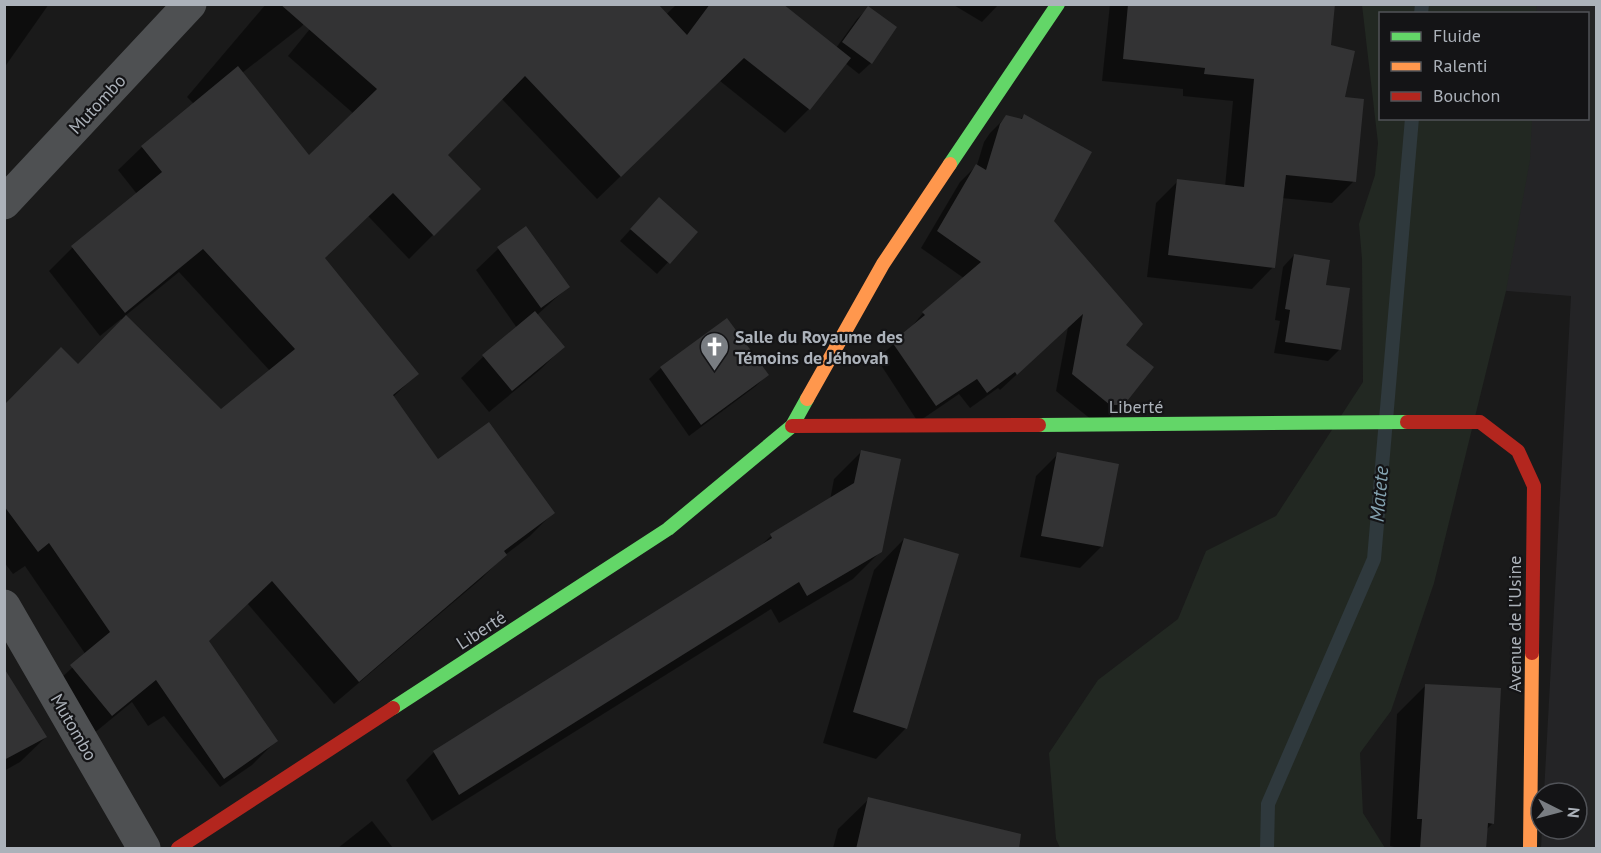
<svg xmlns="http://www.w3.org/2000/svg" width="1601" height="853" font-family="'PT Sans',sans-serif">
<rect width="100%" height="100%" fill="#1a1a1a"/>
<path fill="#242426" d="M 1428,5 L 1596,5 L 1596,848 L 1541,848 L 1542,829 L 1577,829 L 1577,793 L 1544,793 L 1571,296 L 1397,282 L 1416,119 L 1588,118 L 1588,14 L 1427,13 Z"/>
<path fill="#222822" d="M 1362,5 L 1537,5 L 1536,13 L 1380,14 L 1380,118 L 1532,119 L 1530,160 L 1506,291 L 1434,583 L 1391,711 L 1360,753 L 1363,813 L 1385,848 L 1060,848 L 1056,839 L 1049,753 L 1098,680 L 1178,619 L 1206,551 L 1276,516 L 1363,382 L 1362,259 L 1359,224 L 1375,175 L 1378,143 Z"/>
<path fill="#0007" fill-rule="evenodd" d="M 4,4 L 49,4 L 4,68 Z
M 266,4 L 323,4 L 301,27 L 242,73 L 309,157 L 354,114 L 288,56 L 330,4 L 649,31 L 677,4 L 781,4 L 836,48 L 857,19 L 868,8 L 871,63 L 859,74 L 845,63 L 809,109 L 785,133 L 720,81 L 597,199 L 501,98 L 446,155 L 479,189 L 409,259 L 368,216 L 323,259 L 417,374 L 392,398 L 438,461 L 553,513 L 530,536 L 505,555 L 482,578 L 334,704 L 247,603 L 207,641 L 276,741 L 252,765 L 220,787 L 164,716 L 148,726 L 132,702 L 87,739 L 48,690 L 86,655 L 25,566 L 13,574 L 4,562 L 4,406 L 78,366 L 123,320 L 121,319 L 100,336 L 49,271 L 72,248 L 137,194 L 118,170 L 142,147 L 194,104 L 187,97 ZM 179,272 L 270,371 L 221,411 L 125,316 Z
M 952,4 L 999,4 L 982,22 Z
M 1110,4 L 1334,4 L 1329,46 L 1343,98 L 1354,181 L 1332,203 L 1281,198 L 1273,267 L 1252,289 L 1147,277 L 1156,203 L 1178,181 L 1225,187 L 1233,101 L 1183,96 L 1183,89 L 1102,81 Z
M 1024,116 L 1052,221 L 1124,346 L 1123,404 L 1106,421 L 1093,421 L 1056,391 L 1068,327 L 1000,390 L 998,388 L 970,408 L 959,394 L 918,422 L 877,359 L 908,331 L 923,313 L 965,279 L 921,248 L 960,182 L 977,165 L 984,142 L 990,133 L 1006,117 L 1019,120 Z
M 648,210 L 696,232 L 657,274 L 620,241 Z
M 498,249 L 568,287 L 537,315 L 563,347 L 541,369 L 489,412 L 461,378 L 483,357 L 517,328 L 476,270 Z
M 1294,255 L 1325,286 L 1339,350 L 1328,361 L 1274,353 L 1280,321 L 1275,320 L 1283,267 Z
M 727,320 L 767,375 L 756,386 L 689,436 L 649,379 L 661,368 Z
M 861,452 L 881,551 L 853,579 L 779,623 L 771,609 L 432,821 L 406,780 L 434,752 L 757,549 L 771,536 L 830,500 L 834,479 Z
M 1058,454 L 1102,546 L 1080,568 L 1020,557 L 1036,476 Z
M 904,539 L 906,728 L 876,759 L 823,743 L 874,570 Z
M 4,671 L 46,737 L 20,762 L 4,771 Z
M 1425,686 L 1493,823 L 1486,830 L 1485,848 L 1394,848 L 1394,847 L 1390,846 L 1397,714 Z
M 869,799 L 949,848 L 833,848 L 838,829 Z
M 372,821 L 393,848 L 338,848 Z"/>
<g fill="none" stroke-linecap="round" stroke-linejoin="round">
<path stroke="#2f393d" stroke-width="14" d="M 1421,14 L 1422,4
M 1267,848 L 1268,804 L 1374,559 L 1412,118"/>
</g>
<path fill="#333334" d="M 280,4 L 658,4 L 687,35 L 710,4 L 783,4 L 851,58 L 810,110 L 744,58 L 621,177 L 525,76 L 448,155 L 481,189 L 434,236 L 393,193 L 325,258 L 419,374 L 393,395 L 438,459 L 489,422 L 555,513 L 504,551 L 507,555 L 359,682 L 272,581 L 209,641 L 278,741 L 224,779 L 156,680 L 112,716 L 70,665 L 110,632 L 49,543 L 38,552 L 4,506 L 4,405 L 61,347 L 78,364 L 126,315 L 221,409 L 295,349 L 203,249 L 125,313 L 71,246 L 162,172 L 141,146 L 238,66 L 309,155 L 377,89 Z
M 1128,4 L 1335,4 L 1331,45 L 1355,51 L 1345,97 L 1364,99 L 1356,182 L 1286,175 L 1275,268 L 1168,255 L 1177,179 L 1244,187 L 1254,79 L 1204,74 L 1205,68 L 1123,59 Z
M 868,6 L 897,27 L 872,64 L 842,42 Z
M 1024,114 L 1092,152 L 1054,221 L 1143,324 L 1126,345 L 1154,367 L 1124,405 L 1110,405 L 1072,374 L 1083,314 L 1017,375 L 1015,372 L 987,393 L 977,379 L 936,406 L 892,342 L 925,315 L 922,312 L 981,262 L 937,231 L 976,164 L 986,170 L 1000,124 L 1006,115 L 1022,119 Z
M 659,197 L 698,232 L 670,264 L 630,229 Z
M 526,226 L 570,287 L 541,308 L 497,247 Z
M 1294,254 L 1330,260 L 1326,285 L 1350,288 L 1341,350 L 1285,342 L 1290,310 L 1285,309 Z
M 535,311 L 565,347 L 512,391 L 482,355 Z
M 727,318 L 769,375 L 701,425 L 660,367 Z
M 861,450 L 901,459 L 882,552 L 807,596 L 799,582 L 459,795 L 433,751 L 772,538 L 770,534 L 854,483 Z
M 1057,452 L 1119,464 L 1103,547 L 1041,536 Z
M 904,538 L 959,554 L 907,729 L 853,712 Z
M 4,668 L 47,737 L 4,760 Z
M 1425,684 L 1501,688 L 1494,824 L 1488,823 L 1486,849 L 1420,849 L 1422,819 L 1417,819 Z
M 868,797 L 1021,834 L 1019,849 L 856,849 Z"/>
<g fill="none" stroke-linecap="round" stroke-linejoin="round">
<path stroke="#4e5052" stroke-width="33" d="M 4,203 L 190,4
M 4,606 L 144,848"/>
<path stroke="#63d668" stroke-width="14" d="M 950,164 L 1058,4
M 1039,425 L 1407,422
M 393,708 L 668,529 L 792,426 L 807,399"/>
<path stroke="#ff974d" stroke-width="14" d="M 807,399 L 883,264 L 950,164
M 1530,848 L 1532,653"/>
<path stroke="#b3261e" stroke-width="14" d="M 1407,422 L 1480,422 L 1518,451 L 1534,486 L 1532,653
M 792,426 L 1039,425
M 178,848 L 393,708"/>
</g>
<defs>
<symbol id="church-pin" viewBox="-11 -11 22 30"><path d="M0 17L-7.5 6A9.5 9.5 0 1 1 7.5 6Z" fill="#797d82" stroke="#141416"/><path d="M-1.2-6h2.4v3.5h3.3v2.4h-3.3V6h-2.4V-.1h-3.3v-2.4h3.3Z" fill="#fff"/></symbol>
</defs>
<g fill-rule="evenodd">
<use href="#church-pin" x="698" y="330" width="33" height="45"/>
</g>
<g text-anchor="middle" dominant-baseline="central" stroke-width="4.5" stroke-linejoin="round" paint-order="stroke">
<g font-size="18" fill="#acb2ba" stroke="#141416">
<text transform="translate(97 104) rotate(-47)">Mutombo</text>
<text x="1136" y="406">Liberté</text>
<text transform="translate(1514 624) rotate(-90)">Avenue de l'Usine</text>
<text transform="translate(481 630) rotate(-33)">Liberté</text>
<text transform="translate(74 727) rotate(60)">Mutombo</text>
</g>
<g font-size="18" font-weight="bold" fill="#acb2ba" stroke="#141416" text-anchor="start">
<text x="735" y="336">Salle du Royaume des<tspan x="735" dy="21">Témoins de Jéhovah</tspan></text>
</g>
<g font-size="20" font-style="italic" fill="#85a4b2" stroke="#141416">
<text transform="translate(1379 494) rotate(-85)">Matete</text>
</g>
</g>
<rect width="1601" height="853" fill="none" stroke="#acb2ba" stroke-width="12"/>
<rect x="1379" y="12" width="210" height="108" fill="#141416" stroke="#515358" stroke-width="1.5"/>
<rect x="1391" y="32" width="30" height="9" fill="#63d668" stroke="#515358" stroke-width="1.5"/>
<text x="1433" y="42" font-size="18" fill="#acb2ba">Fluide</text>
<rect x="1391" y="62" width="30" height="9" fill="#ff974d" stroke="#515358" stroke-width="1.5"/>
<text x="1433" y="72" font-size="18" fill="#acb2ba">Ralenti</text>
<rect x="1391" y="92" width="30" height="9" fill="#b3261e" stroke="#515358" stroke-width="1.5"/>
<text x="1433" y="102" font-size="18" fill="#acb2ba">Bouchon</text>
<g transform="translate(1559 811) rotate(96)"><circle r="28" fill="#141416" stroke="#515358" stroke-width="1.5"/>
<path d="M0-4.5L10 22L0 15L-10 22Z" fill="#797d82"/>
<text y="-9" font-size="16" font-weight="bold" text-anchor="middle" fill="#acb2ba">N</text>
</g>
</svg>
